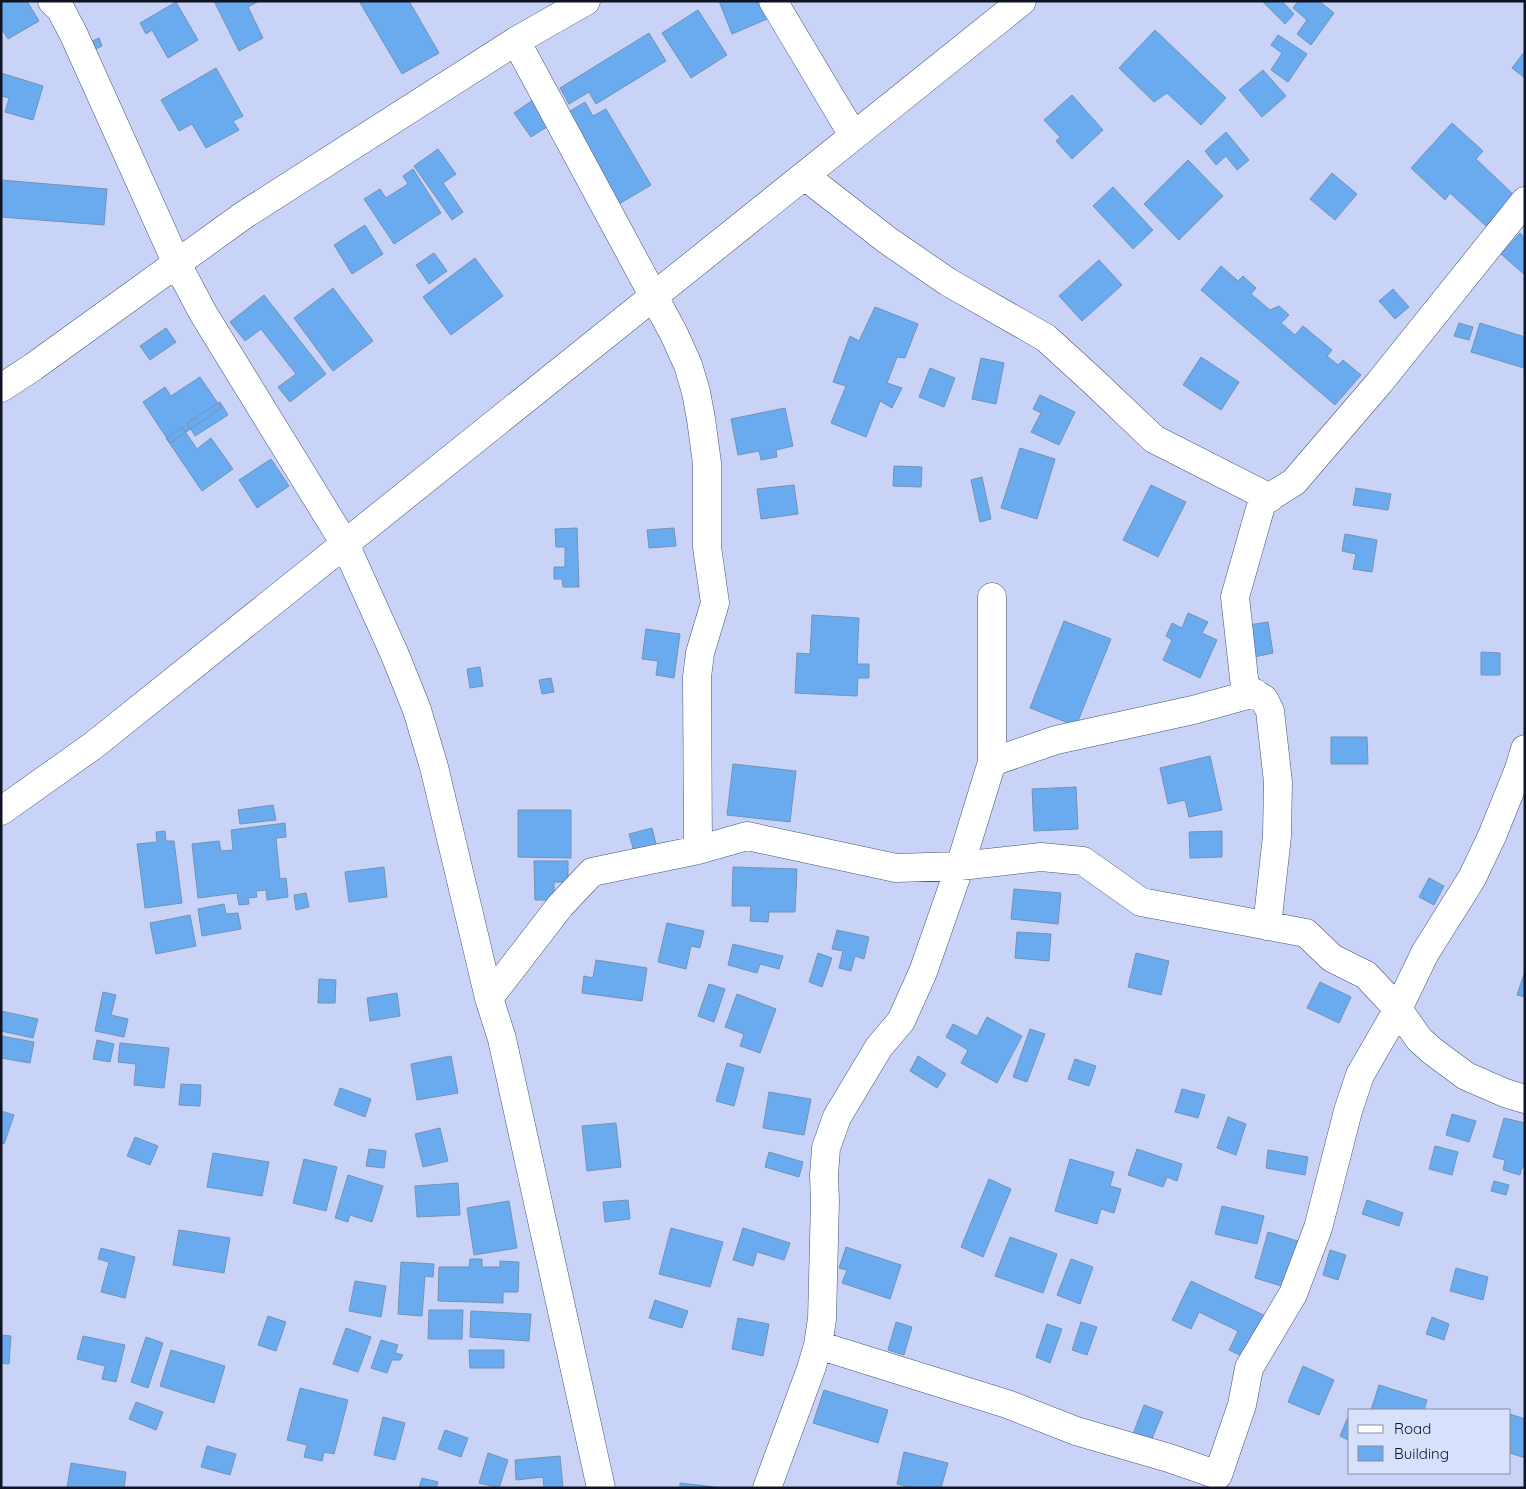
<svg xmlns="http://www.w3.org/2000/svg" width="1526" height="1489" font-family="Quicksand,sans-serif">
<rect width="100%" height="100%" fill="#c8d3f7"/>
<path fill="#6aabef" stroke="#7393b6" d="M 27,1 L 39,21 L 8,39 L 1,28 L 1,2 Z
M 214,1 L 259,1 L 248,7 L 263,38 L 239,51 Z
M 359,1 L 409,1 L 439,53 L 402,74 Z
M 719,1 L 760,1 L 767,19 L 732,34 Z
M 1262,1 L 1282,1 L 1294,14 L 1285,24 Z
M 1298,1 L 1319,1 L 1334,13 L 1311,45 L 1297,34 L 1307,20 L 1293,8 Z
M 176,2 L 198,40 L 168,58 L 152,30 L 146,34 L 140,23 Z
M 698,10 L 727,55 L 691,78 L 662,33 Z
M 1155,30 L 1226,98 L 1201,125 L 1167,93 L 1154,102 L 1119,68 Z
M 649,33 L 666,61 L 596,104 L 589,92 L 569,104 L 560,88 Z
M 1278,35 L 1307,54 L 1288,82 L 1271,70 L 1282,53 L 1271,45 Z
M 99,38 L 102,46 L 91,51 L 88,43 Z
M 1525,51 L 1525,78 L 1512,68 Z
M 216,68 L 243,116 L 233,121 L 239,130 L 206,148 L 192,124 L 179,131 L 161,100 Z
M 1263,70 L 1286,96 L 1262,117 L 1239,90 Z
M 1,73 L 43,86 L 33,120 L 5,112 L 9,98 L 1,96 Z
M 1072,95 L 1103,130 L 1072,159 L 1056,141 L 1060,137 L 1044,120 Z
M 533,100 L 550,125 L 531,137 L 514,113 Z
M 585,102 L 593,116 L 606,109 L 651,185 L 619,204 L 565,114 Z
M 1452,123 L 1483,151 L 1476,159 L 1514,195 L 1486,226 L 1450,193 L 1445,200 L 1411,168 Z
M 1226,132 L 1249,160 L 1237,170 L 1226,156 L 1216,165 L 1205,151 Z
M 438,149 L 456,174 L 443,183 L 463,212 L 452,220 L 414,166 Z
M 1188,160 L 1223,196 L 1179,240 L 1144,204 Z
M 413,169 L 441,213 L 394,244 L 364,199 L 380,189 L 386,198 L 408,184 L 403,176 Z
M 1332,173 L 1357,194 L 1335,220 L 1310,199 Z
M 1,180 L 107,189 L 104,225 L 1,217 Z
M 1113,187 L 1153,230 L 1133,249 L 1093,206 Z
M 365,225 L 383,254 L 352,274 L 334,245 Z
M 1520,233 L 1525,238 L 1525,275 L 1501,254 Z
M 434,253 L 447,271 L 429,284 L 416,265 Z
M 475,258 L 503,296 L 451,335 L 423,297 Z
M 1099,260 L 1122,285 L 1082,321 L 1059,296 Z
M 1221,266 L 1238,281 L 1243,276 L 1256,288 L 1251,294 L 1270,310 L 1279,306 L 1289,315 L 1281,323 L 1295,335 L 1303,326 L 1332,350 L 1327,356 L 1338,365 L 1343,360 L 1361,375 L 1335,405 L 1201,290 Z
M 333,288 L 373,341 L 333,371 L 294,318 Z
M 1393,289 L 1409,307 L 1395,319 L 1379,301 Z
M 264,295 L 326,374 L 290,402 L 278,387 L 296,374 L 261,329 L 245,341 L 230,322 Z
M 875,307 L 918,324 L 905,358 L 897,357 L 887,383 L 902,388 L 892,408 L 880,401 L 866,437 L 831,423 L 846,386 L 833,382 L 850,336 L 859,341 Z
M 1459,323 L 1473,327 L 1469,340 L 1454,336 Z
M 1480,323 L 1525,337 L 1524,368 L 1471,352 Z
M 166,328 L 176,342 L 150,360 L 140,346 Z
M 1201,357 L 1239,382 L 1221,410 L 1183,385 Z
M 981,358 L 1004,363 L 996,404 L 972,399 Z
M 930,368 L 955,378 L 944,407 L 919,397 Z
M 200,377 L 221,408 L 170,443 L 143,402 L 165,387 L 171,396 Z
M 1040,395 L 1075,412 L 1059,445 L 1031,432 L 1041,413 L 1033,409 Z
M 220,402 L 228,415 L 195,436 L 187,423 Z
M 785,408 L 793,446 L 776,450 L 777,457 L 761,460 L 759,451 L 738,455 L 731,419 Z
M 182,427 L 197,449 L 211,438 L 233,469 L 202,491 L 166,438 Z
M 1020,448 L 1055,459 L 1037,519 L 1001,508 Z
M 271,459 L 289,486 L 257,508 L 239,480 Z
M 894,466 L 922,467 L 921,487 L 893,486 Z
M 982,477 L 991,519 L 980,522 L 971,480 Z
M 794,485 L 798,514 L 761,519 L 757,489 Z
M 1151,485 L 1186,502 L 1158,557 L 1123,540 Z
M 1356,488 L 1391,494 L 1388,510 L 1353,505 Z
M 577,528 L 579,587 L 563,587 L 562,579 L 554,579 L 554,567 L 565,567 L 565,547 L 556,547 L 555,529 Z
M 674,528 L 676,546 L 649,548 L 647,530 Z
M 1345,534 L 1377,540 L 1372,572 L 1353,569 L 1356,554 L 1342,551 Z
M 1188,613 L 1208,622 L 1202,633 L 1217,640 L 1200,678 L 1163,660 L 1172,640 L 1166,636 L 1172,623 L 1182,628 Z
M 812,615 L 859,618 L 857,664 L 869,664 L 869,678 L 858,678 L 857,696 L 795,693 L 797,653 L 810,654 Z
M 1064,621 L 1111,639 L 1076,726 L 1030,708 Z
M 1268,622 L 1273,653 L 1254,657 L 1249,625 Z
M 646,629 L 680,634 L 674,678 L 656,675 L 658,661 L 642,659 Z
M 1481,652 L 1500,653 L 1500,675 L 1481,675 Z
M 480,667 L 483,686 L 470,688 L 467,669 Z
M 551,678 L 554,692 L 542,694 L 539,680 Z
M 1331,737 L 1367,737 L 1368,764 L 1331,764 Z
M 1210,756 L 1222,810 L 1189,817 L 1185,800 L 1168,804 L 1160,768 Z
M 733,764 L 796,771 L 790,822 L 727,815 Z
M 1076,787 L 1078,829 L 1034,831 L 1032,789 Z
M 273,805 L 276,820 L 240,824 L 238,810 Z
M 518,810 L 571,810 L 571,858 L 518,857 Z
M 285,823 L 286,837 L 276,838 L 280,879 L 286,878 L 288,897 L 267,900 L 266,890 L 256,891 L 257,897 L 248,898 L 249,904 L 239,905 L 237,893 L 198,898 L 192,844 L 219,841 L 221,851 L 233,850 L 231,830 Z
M 652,828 L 657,848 L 635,855 L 629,834 Z
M 165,831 L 166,841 L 174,841 L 182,903 L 145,908 L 137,844 L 157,842 L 156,832 Z
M 1222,831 L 1222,857 L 1190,858 L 1189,832 Z
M 534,861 L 568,861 L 568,882 L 554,882 L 554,900 L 535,900 Z
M 384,867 L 387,897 L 349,902 L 345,872 Z
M 733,867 L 797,869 L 795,912 L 769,912 L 768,922 L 750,921 L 751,906 L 732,906 Z
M 1429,878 L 1444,886 L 1434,905 L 1419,897 Z
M 1014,889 L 1061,893 L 1058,924 L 1011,919 Z
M 306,893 L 309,907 L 296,910 L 294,895 Z
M 224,904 L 226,914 L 238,913 L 241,929 L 202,936 L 198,909 Z
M 190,915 L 196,946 L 156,954 L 150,923 Z
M 667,923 L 704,931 L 700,948 L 691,946 L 686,969 L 658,962 Z
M 837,930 L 869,937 L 864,959 L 855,956 L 851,971 L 839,968 L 843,951 L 832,949 Z
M 1017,932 L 1051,934 L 1049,961 L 1015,958 Z
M 733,944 L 783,956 L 779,969 L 760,964 L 757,973 L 728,965 Z
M 818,953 L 832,958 L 822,987 L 809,982 Z
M 1136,953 L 1169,961 L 1161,995 L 1128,987 Z
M 596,960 L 647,968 L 642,1001 L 582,993 L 584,976 L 593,978 Z
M 1525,971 L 1525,997 L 1517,995 Z
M 319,979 L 336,980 L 335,1003 L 318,1003 Z
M 1320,982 L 1351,997 L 1339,1023 L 1307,1008 Z
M 709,984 L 725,989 L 714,1022 L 698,1016 Z
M 103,992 L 116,995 L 111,1015 L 128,1019 L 124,1037 L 95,1031 Z
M 397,993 L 400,1016 L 370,1021 L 367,998 Z
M 737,994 L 776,1009 L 760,1053 L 740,1046 L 744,1034 L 725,1027 Z
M 1,1011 L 38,1019 L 33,1038 L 1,1031 Z
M 987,1017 L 1022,1036 L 997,1083 L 961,1063 L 968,1050 L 946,1037 L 953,1024 L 977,1036 Z
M 1030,1029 L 1045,1034 L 1027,1082 L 1013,1077 Z
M 1,1036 L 34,1042 L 30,1063 L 1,1058 Z
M 97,1040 L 114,1044 L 110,1062 L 93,1059 Z
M 120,1043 L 169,1048 L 164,1088 L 134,1085 L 136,1064 L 118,1062 Z
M 451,1056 L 458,1093 L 417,1100 L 411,1064 Z
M 918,1056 L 946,1074 L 937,1088 L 910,1071 Z
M 1075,1059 L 1096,1066 L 1089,1086 L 1068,1079 Z
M 727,1063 L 744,1068 L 734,1106 L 716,1101 Z
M 181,1084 L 201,1085 L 200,1106 L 179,1105 Z
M 340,1088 L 371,1099 L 365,1117 L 334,1105 Z
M 1182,1089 L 1205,1095 L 1198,1118 L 1175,1112 Z
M 769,1092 L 811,1099 L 804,1135 L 763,1128 Z
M 1,1111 L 14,1115 L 4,1144 L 1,1143 Z
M 1452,1114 L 1476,1121 L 1469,1142 L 1446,1135 Z
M 1228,1117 L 1246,1124 L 1236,1155 L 1217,1148 Z
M 1504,1118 L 1525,1123 L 1525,1167 L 1522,1167 L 1520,1175 L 1503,1170 L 1505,1160 L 1493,1157 Z
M 616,1123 L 621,1167 L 587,1171 L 582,1126 Z
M 440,1128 L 448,1161 L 423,1167 L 415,1134 Z
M 135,1137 L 158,1146 L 150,1165 L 127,1156 Z
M 1435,1146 L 1458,1152 L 1452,1175 L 1429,1169 Z
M 369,1149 L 386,1151 L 384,1168 L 366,1166 Z
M 1137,1149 L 1182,1164 L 1177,1181 L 1167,1177 L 1163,1187 L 1128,1175 Z
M 1268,1150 L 1308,1157 L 1305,1175 L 1266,1168 Z
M 769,1152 L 803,1162 L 799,1177 L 765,1167 Z
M 213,1153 L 269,1162 L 262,1196 L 207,1187 Z
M 304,1159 L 337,1167 L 326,1211 L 293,1203 Z
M 1070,1159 L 1114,1172 L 1110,1186 L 1121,1189 L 1114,1213 L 1101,1209 L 1097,1224 L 1055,1211 Z
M 348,1175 L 383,1186 L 372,1222 L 350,1215 L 348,1222 L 335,1218 Z
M 989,1179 L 1011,1189 L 983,1257 L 961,1247 Z
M 1494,1181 L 1509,1185 L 1506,1195 L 1491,1191 Z
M 458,1183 L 460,1215 L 417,1217 L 415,1186 Z
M 628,1200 L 630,1219 L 605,1222 L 603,1202 Z
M 1367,1200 L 1403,1213 L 1399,1226 L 1362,1214 Z
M 509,1201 L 517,1248 L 474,1255 L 467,1208 Z
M 1222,1206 L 1264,1216 L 1257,1244 L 1215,1234 Z
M 671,1228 L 723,1242 L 710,1287 L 659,1274 Z
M 743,1228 L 790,1243 L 784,1260 L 757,1252 L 753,1266 L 733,1260 Z
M 179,1230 L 230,1238 L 224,1273 L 173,1265 Z
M 1268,1232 L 1298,1241 L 1285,1287 L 1255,1278 Z
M 1010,1237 L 1057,1254 L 1043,1293 L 995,1276 Z
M 846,1247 L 901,1265 L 890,1299 L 842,1283 L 847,1270 L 839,1268 Z
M 101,1248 L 135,1257 L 125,1298 L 101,1292 L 109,1262 L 98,1259 Z
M 1330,1250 L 1346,1255 L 1338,1280 L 1323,1275 Z
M 470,1259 L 482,1259 L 482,1267 L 500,1267 L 500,1261 L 519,1262 L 518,1292 L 503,1292 L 503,1303 L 438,1301 L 439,1267 L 469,1267 Z
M 1071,1259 L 1093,1267 L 1080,1304 L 1057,1295 Z
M 401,1262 L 434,1264 L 433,1277 L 425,1276 L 422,1316 L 398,1314 Z
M 1456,1268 L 1488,1277 L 1483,1300 L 1450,1291 Z
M 355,1281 L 386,1286 L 381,1317 L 349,1311 Z
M 1191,1281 L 1268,1317 L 1248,1359 L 1229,1350 L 1238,1331 L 1199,1312 L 1191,1329 L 1172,1320 Z
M 655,1300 L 688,1311 L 682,1328 L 649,1318 Z
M 429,1310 L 463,1310 L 462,1339 L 428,1339 Z
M 471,1311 L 531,1314 L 529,1341 L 470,1337 Z
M 268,1316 L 286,1322 L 276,1351 L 258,1345 Z
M 1432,1317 L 1449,1324 L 1444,1340 L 1426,1334 Z
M 738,1318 L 769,1324 L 763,1356 L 732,1349 Z
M 896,1322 L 912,1327 L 904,1355 L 888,1350 Z
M 1081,1322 L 1097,1327 L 1087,1355 L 1072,1350 Z
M 1047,1324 L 1062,1329 L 1050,1363 L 1036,1357 Z
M 346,1328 L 371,1337 L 358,1372 L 333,1364 Z
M 1,1335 L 11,1336 L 9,1364 L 1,1363 Z
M 83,1336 L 125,1345 L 116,1382 L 102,1379 L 105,1366 L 77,1359 Z
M 146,1337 L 163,1343 L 148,1388 L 131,1382 Z
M 381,1340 L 398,1345 L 395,1353 L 403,1355 L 400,1360 L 392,1360 L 387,1373 L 371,1368 Z
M 171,1350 L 225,1366 L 214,1403 L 160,1386 Z
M 469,1350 L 504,1350 L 504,1368 L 470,1368 Z
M 1303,1366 L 1334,1380 L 1319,1415 L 1288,1402 Z
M 1379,1385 L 1427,1400 L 1424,1410 L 1371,1410 Z
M 300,1388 L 348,1400 L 334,1454 L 324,1452 L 322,1461 L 304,1457 L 307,1445 L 287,1440 Z
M 824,1390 L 888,1410 L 878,1443 L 813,1423 Z
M 136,1402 L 163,1412 L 156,1430 L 129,1419 Z
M 1144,1405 L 1163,1412 L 1151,1441 L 1133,1434 Z
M 1510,1414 L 1525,1419 L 1525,1458 L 1510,1453 Z
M 383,1417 L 405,1423 L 395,1460 L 374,1455 Z
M 1348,1417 L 1350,1417 L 1350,1441 L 1340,1436 Z
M 445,1430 L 468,1438 L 461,1457 L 438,1449 Z
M 207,1446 L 236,1454 L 230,1475 L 201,1467 Z
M 904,1452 L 948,1463 L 941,1488 L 913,1488 L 897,1484 Z
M 488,1453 L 508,1460 L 499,1488 L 479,1483 Z
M 560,1456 L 563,1488 L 544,1488 L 543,1477 L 516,1480 L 515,1460 Z
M 71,1463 L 126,1472 L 124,1488 L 67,1488 Z
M 422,1478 L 438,1482 L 436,1488 L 419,1488 Z
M 680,1483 L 715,1487 L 715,1488 L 680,1488 Z"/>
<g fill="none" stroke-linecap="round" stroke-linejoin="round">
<defs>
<path id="minor" d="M 52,1 L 61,10 L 74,35 L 177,264 L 203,313 L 345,544 L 395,655 L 417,710 L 434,767 L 489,998 L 502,1039 L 601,1488
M 773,1 L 853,135
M 516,41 L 674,334 L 688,365 L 696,392 L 701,419 L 707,463 L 707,547 L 715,603 L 700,653 L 697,677 L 698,850
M 805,176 L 887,240 L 948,282 L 1046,338 L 1093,381 L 1154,439 L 1270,498
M 1,388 L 33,367 L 244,215 L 516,41 L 586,1
M 992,597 L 992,762
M 1,811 L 94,745 L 1022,1
M 1267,926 L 1277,836 L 1278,782 L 1270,711 L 1264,699 L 1245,687 L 1235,597 L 1262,502 L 1294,482 L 1379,383 L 1525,201
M 489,998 L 560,906 L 592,872 L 698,850 L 747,836 L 896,868 L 960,866 L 1041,857 L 1083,861 L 1141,902 L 1306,933 L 1332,958 L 1366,975 L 1398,1009 L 1419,1039 L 1431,1050 L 1466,1076 L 1505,1093 L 1525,1099
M 818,1345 L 1007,1404 L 1076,1431 L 1169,1458 L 1218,1475 L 1242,1405 L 1249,1368 L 1293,1294 L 1318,1228 L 1348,1111 L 1360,1075 L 1398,1009 L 1425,953 L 1472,878 L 1492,836 L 1519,769 L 1525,749
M 767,1488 L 811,1369 L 818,1345 L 822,1319 L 825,1201 L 824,1175 L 826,1148 L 837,1117 L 879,1047 L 901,1021 L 923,972 L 960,866 L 992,762 L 1056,740 L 1193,710 L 1255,693"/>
</defs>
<use href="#minor" stroke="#485379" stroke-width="29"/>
<use href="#minor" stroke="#fff" stroke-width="28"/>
</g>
<rect width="1526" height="1489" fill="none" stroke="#0f1323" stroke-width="5"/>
<rect x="1348" y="1409" width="162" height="65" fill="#d8e1fc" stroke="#888fa5"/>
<rect x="1358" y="1425" width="25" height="8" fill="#ffffff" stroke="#888fa5"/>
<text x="1394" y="1434" font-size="15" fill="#0f1323">Road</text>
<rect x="1358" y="1446" width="25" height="15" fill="#6aabef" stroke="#888fa5"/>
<text x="1394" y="1459" font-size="15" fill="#0f1323">Building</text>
</svg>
